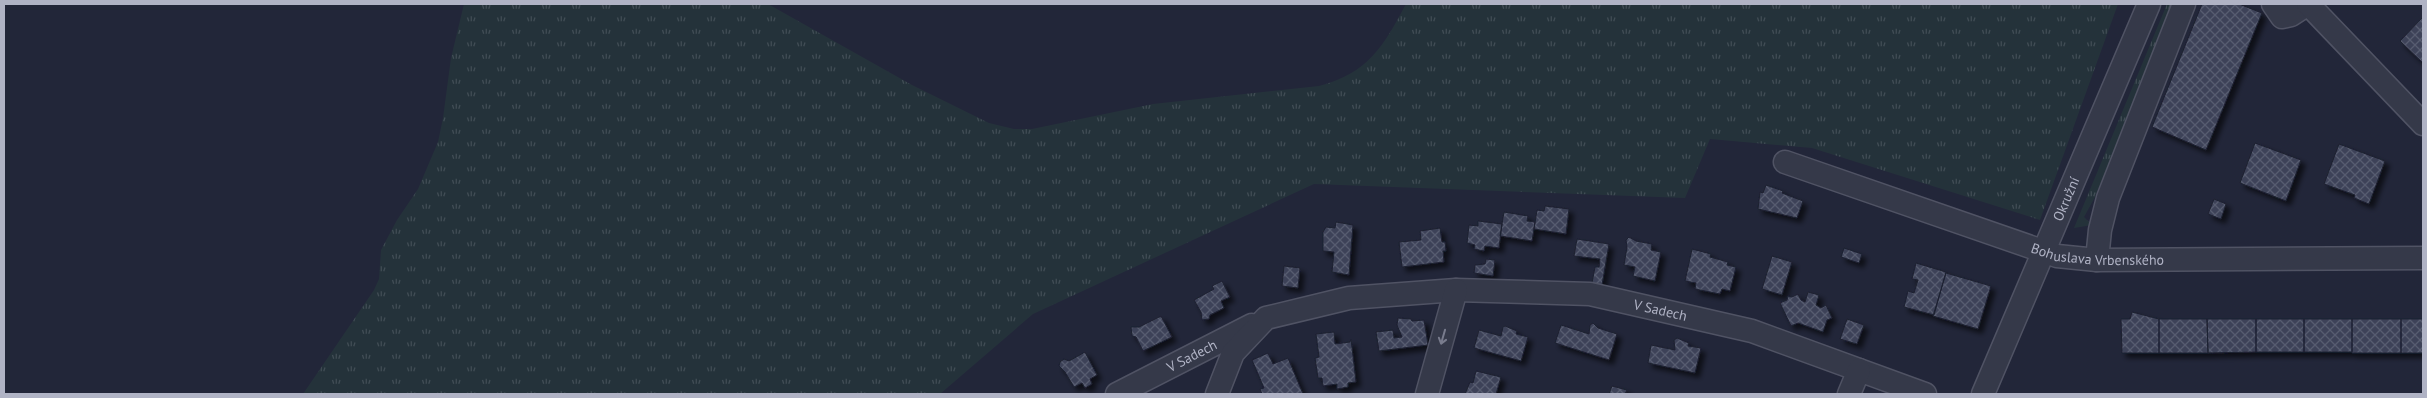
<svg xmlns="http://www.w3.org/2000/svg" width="2427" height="398" font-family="'PT Sans',sans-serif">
<defs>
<pattern id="grass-tufts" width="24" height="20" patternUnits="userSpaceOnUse" patternTransform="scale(1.25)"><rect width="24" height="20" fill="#24323a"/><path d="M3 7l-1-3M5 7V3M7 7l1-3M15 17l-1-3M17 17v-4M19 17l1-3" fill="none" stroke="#414d55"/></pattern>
<pattern id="building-cross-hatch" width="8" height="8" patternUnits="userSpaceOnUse" patternTransform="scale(1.25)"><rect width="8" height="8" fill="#3e4359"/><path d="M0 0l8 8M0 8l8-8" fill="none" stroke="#575c6f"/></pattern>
<filter id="shadow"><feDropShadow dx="4.5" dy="4.5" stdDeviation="2.5" flood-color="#0009"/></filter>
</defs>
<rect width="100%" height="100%" fill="#222639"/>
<path fill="url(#grass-tufts)" d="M 464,4 L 768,4 L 912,85 L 989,123 L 1014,129 L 1032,129 L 1153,104 L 1319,86 C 1368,73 1383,47 1406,4 L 2118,4 L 2040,220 L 1812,148 L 1710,139 L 1685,198 L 1314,184 L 1033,314 L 940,394 L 303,394 L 374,290 L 379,279 L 381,250 L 397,220 L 418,189 L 438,142 L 443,118 L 451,58 Z
M 2167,4 L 2175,4 L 2095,197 L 2084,217 L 2092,225 L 2074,228 Z"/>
<path fill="url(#building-cross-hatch)" stroke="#1d2030" filter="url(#shadow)" d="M 2202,4 L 2239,4 L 2262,13 L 2206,150 L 2152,127 Z
M 2423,17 L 2423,63 L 2400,41 Z
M 2255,143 L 2301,160 L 2286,201 L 2240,183 Z
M 2339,144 L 2385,161 L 2369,204 L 2354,198 L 2355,195 L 2324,184 Z
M 1766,185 L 1783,191 L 1782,193 L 1803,201 L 1797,218 L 1758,209 L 1760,192 L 1763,193 Z
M 2214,199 L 2226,204 L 2221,219 L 2208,214 Z
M 1545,206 L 1569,209 L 1566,234 L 1534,229 L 1537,210 L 1544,211 Z
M 1504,212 L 1528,216 L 1527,221 L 1535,222 L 1532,241 L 1500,236 Z
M 1478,221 L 1502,224 L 1499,248 L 1485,246 L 1484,251 L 1474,249 L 1475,245 L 1467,243 L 1469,225 L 1478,226 Z
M 1336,222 L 1353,225 L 1349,275 L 1332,272 L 1334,252 L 1323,251 L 1323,232 L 1326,227 L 1335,228 Z
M 1440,228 L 1442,242 L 1445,242 L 1446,251 L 1443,251 L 1444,262 L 1402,267 L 1399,242 L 1421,240 L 1420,231 Z
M 1629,237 L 1636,241 L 1652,244 L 1651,250 L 1661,252 L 1655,281 L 1633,276 L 1635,267 L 1624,265 L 1627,247 L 1626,240 Z
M 1577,239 L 1609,244 L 1602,285 L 1592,283 L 1595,267 L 1599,267 L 1600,259 L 1574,256 Z
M 1844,248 L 1862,254 L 1859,263 L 1841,257 Z
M 1692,249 L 1711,254 L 1710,257 L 1728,262 L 1727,265 L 1736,267 L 1730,291 L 1722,289 L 1720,294 L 1695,289 L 1696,283 L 1685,281 Z
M 1772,256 L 1792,262 L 1782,295 L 1762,289 Z
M 1486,259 L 1495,260 L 1493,276 L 1474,273 L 1475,265 L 1485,264 Z
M 1916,263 L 1946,272 L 1934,315 L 1904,307 L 1908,291 L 1914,293 L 1918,280 L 1912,279 Z
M 1284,266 L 1300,268 L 1298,288 L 1282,286 Z
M 1946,273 L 1991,286 L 1978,329 L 1933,316 Z
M 1222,281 L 1230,297 L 1221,301 L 1224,308 L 1210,315 L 1209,319 L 1202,320 L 1201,312 L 1194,300 L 1214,289 L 1212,286 Z
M 1808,292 L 1819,295 L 1816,305 L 1821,308 L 1826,305 L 1832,318 L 1827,320 L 1823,332 L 1798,323 L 1791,326 L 1780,303 L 1787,300 L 1788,296 L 1792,297 L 1798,294 L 1801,300 L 1805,302 Z
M 2132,312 L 2159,319 L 2159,353 L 2122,353 L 2121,319 L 2130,319 Z
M 1161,316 L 1172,337 L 1143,351 L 1136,337 L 1132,336 L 1131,327 L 1139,327 Z
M 1398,318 L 1411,319 L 1412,321 L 1424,320 L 1428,345 L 1379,351 L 1376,332 L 1393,330 L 1394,338 L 1402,337 L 1397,325 Z
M 1847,319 L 1864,325 L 1857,344 L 1840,339 Z
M 2159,319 L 2207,319 L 2208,353 L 2159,353 Z
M 2207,319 L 2256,319 L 2256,352 L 2208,353 Z
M 2256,319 L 2304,319 L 2304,352 L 2256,352 Z
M 2304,319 L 2352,319 L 2352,352 L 2304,352 Z
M 2352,319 L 2401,319 L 2401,353 L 2352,353 Z
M 2401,319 L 2423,319 L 2423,353 L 2401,353 Z
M 1593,323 L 1598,328 L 1617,334 L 1609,360 L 1555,343 L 1561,325 L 1589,334 L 1590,325 Z
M 1505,326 L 1517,331 L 1516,334 L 1528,337 L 1521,361 L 1474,348 L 1479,330 L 1501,336 L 1503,327 Z
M 1334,332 L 1335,344 L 1350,342 L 1351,339 L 1356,382 L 1348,383 L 1348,387 L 1337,389 L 1337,384 L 1323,386 L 1322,378 L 1318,378 L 1315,358 L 1319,357 L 1316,334 Z
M 1677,338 L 1689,343 L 1688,346 L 1701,348 L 1695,373 L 1648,363 L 1651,345 L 1675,350 L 1674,340 Z
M 1085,352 L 1097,375 L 1090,379 L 1092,384 L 1085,388 L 1082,383 L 1074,387 L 1065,372 L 1059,366 L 1060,362 L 1064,359 L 1069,361 Z
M 1268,353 L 1273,364 L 1288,358 L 1303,394 L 1262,394 L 1260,389 L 1264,388 L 1252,360 Z
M 1476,371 L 1501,377 L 1496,394 L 1465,394 L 1470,382 L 1473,383 Z
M 1612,386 L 1627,390 L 1625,394 L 1609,394 Z"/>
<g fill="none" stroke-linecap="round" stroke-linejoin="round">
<defs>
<g id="minor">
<path d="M 2273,4 L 2282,17 L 2291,15 L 2308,4"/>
<path d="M 2308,4 L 2423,124"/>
<path id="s1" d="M 1785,162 L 2057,256 L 2097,260 L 2423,258"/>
<path d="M 2097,260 L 2100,230 L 2108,198 L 2184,4"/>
<path id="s2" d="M 1117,394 L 1252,325"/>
<path id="s3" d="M 1217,394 L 1233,353 L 1266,318 L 1349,298 L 1456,290 L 1590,294 L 1752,331 L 1925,394"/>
<path d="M 1427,394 L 1456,290"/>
<path d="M 1849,394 L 1859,370"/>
<path id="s4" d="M 1983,394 L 2149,4"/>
</g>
</defs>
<use href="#minor" stroke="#505364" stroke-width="25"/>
<use href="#minor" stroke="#353949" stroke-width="22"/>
</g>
<defs><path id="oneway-shaft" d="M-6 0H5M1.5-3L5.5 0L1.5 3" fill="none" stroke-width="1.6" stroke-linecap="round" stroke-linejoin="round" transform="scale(1.25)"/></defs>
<use stroke="#797c8d" href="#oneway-shaft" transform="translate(1443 337) rotate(106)"/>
<g text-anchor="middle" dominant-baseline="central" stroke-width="4.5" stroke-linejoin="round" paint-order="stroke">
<g font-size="14" fill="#b0b3c5" stroke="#1b1e2e">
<text stroke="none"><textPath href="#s4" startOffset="212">Okružní</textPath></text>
<text stroke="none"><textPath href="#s1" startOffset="328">Bohuslava Vrbenského</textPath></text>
<text stroke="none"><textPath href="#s3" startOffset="491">V Sadech</textPath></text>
<text stroke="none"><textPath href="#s2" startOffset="84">V Sadech</textPath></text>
</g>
</g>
<rect width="2427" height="398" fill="none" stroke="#b0b3c5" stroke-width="10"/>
</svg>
